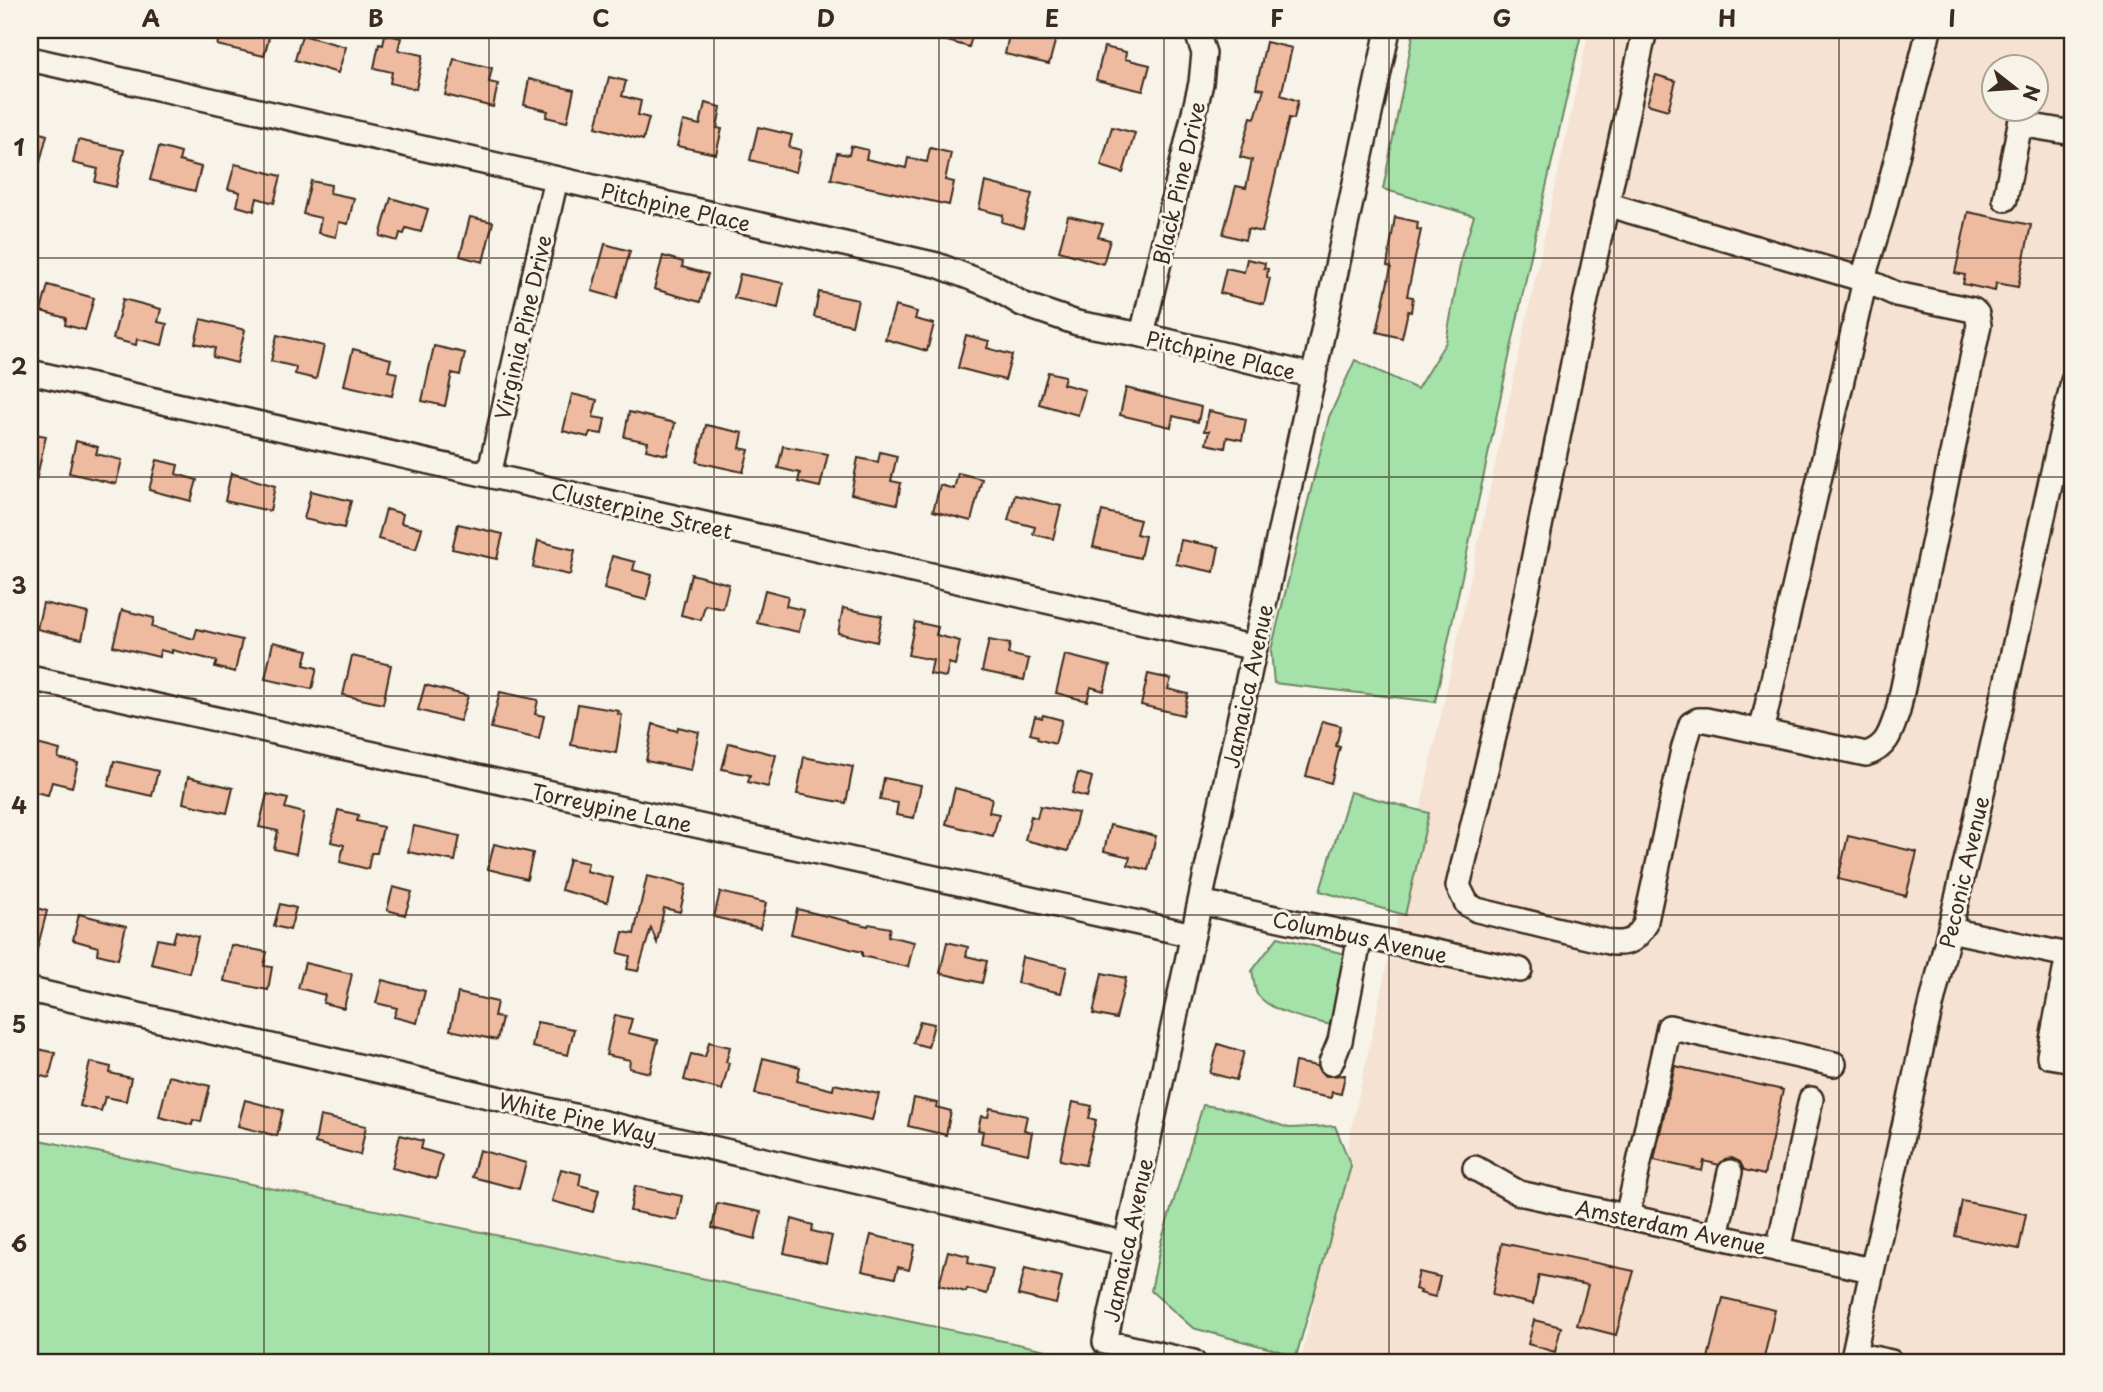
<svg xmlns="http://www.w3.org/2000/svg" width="2103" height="1392" font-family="'Playpen Sans',sans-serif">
<rect width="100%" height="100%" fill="#f7f3e8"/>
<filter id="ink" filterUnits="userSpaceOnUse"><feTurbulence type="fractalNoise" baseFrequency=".0143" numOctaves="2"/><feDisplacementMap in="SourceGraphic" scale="14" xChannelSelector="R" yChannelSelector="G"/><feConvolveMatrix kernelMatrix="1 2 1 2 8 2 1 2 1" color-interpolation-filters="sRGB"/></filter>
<g filter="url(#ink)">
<path fill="#f5e2d2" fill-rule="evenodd" d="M 1589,30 L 2073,30 L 2073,1362 L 1301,1362 ZM 1994,66 L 2036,66 L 2036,108 L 1994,108 Z"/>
<path fill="#a4e2aa" stroke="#708664" stroke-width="2" d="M 1414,30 L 1582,30 L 1539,218 L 1435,702 L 1274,683 L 1271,650 L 1329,417 L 1355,360 L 1417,389 L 1446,342 L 1462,254 L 1474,216 L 1383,189 Z
M 1350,792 L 1429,813 L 1405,915 L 1320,891 Z
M 1278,937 L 1345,954 L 1331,1025 C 1310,1020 1271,1013 1257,994 C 1254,988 1254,978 1252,971 Z
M 1203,1105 L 1235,1110 L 1289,1128 L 1335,1126 L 1351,1166 L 1295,1360 L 1283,1352 L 1193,1328 L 1151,1291 L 1161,1242 Z
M 30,1138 L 1089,1359 L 1105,1342 L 1193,1362 L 30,1362 Z"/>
<path fill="#efbba0" stroke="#3b2a1e" stroke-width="2" d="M 221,30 L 271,30 L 264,56 L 217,45 Z
M 923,30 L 974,30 L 969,47 L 922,34 Z
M 1010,30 L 1056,38 L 1049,64 L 1005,54 Z
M 385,34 L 401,38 L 398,50 L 423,55 L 416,89 L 390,83 L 392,72 L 374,68 L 379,44 L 383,45 Z
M 302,35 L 346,47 L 338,73 L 295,60 Z
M 1266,42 L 1292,48 L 1281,95 L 1298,101 L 1294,119 L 1289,118 L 1262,232 L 1248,229 L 1245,240 L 1223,234 L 1236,186 L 1246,188 L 1252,160 L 1240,157 L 1251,117 L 1255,118 L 1264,89 L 1256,88 Z
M 1104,47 L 1126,52 L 1125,59 L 1150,65 L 1143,91 L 1096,80 Z
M 454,59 L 492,68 L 489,82 L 498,84 L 493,107 L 445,95 Z
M 1656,75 L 1676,81 L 1668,110 L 1647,104 Z
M 609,77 L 626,81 L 622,96 L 641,101 L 638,115 L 649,118 L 643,140 L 596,127 Z
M 529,79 L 574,90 L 567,122 L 546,117 L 548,111 L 524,105 Z
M 705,103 L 721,107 L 717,128 L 722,129 L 716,154 L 677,146 L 683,121 L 700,125 Z
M 758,127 L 792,135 L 789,147 L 801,150 L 796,172 L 750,160 Z
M 1112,127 L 1135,133 L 1123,173 L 1101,166 Z
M 30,130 L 47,135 L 35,181 L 30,181 Z
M 78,140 L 124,150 L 116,187 L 95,182 L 98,169 L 73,163 Z
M 851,146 L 868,150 L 866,159 L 906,168 L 908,158 L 927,162 L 930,148 L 951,153 L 945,180 L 954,182 L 949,205 L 831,179 L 837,153 L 849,155 Z
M 159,147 L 181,153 L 179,161 L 201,167 L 195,191 L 150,180 Z
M 235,164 L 281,176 L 274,203 L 257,198 L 254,211 L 237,206 L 240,192 L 228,189 Z
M 311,181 L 331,185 L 330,193 L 354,198 L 348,224 L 339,222 L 336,237 L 318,233 L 321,218 L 303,214 Z
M 985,182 L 1032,194 L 1023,228 L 1002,222 L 1003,215 L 979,209 Z
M 391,198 L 428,209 L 421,232 L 406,228 L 404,234 L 400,233 L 398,241 L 380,236 Z
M 1968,212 L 2031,225 L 2018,287 L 1996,283 L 1995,291 L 1963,284 L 1965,275 L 1955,273 Z
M 1068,216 L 1103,224 L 1098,237 L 1110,240 L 1103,264 L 1059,251 Z
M 470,217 L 493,222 L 483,262 L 460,256 Z
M 1395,217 L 1418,222 L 1417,229 L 1421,230 L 1407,296 L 1413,297 L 1411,312 L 1408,311 L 1402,338 L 1377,332 L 1391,267 L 1387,266 Z
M 605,244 L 630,251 L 617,298 L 592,291 Z
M 663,256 L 683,262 L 682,267 L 708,274 L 700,302 L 654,289 Z
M 1247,259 L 1265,263 L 1264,268 L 1268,269 L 1267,277 L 1270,278 L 1264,304 L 1220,293 L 1226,268 L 1244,272 Z
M 740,274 L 783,283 L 778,308 L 734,298 Z
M 48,285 L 94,298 L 85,330 L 65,325 L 66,318 L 41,311 Z
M 819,292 L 858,300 L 852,325 L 814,317 Z
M 123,299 L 161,309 L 158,322 L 167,324 L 162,345 L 137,339 L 136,345 L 113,339 Z
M 895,306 L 917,312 L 915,319 L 934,324 L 927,351 L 885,339 Z
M 201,319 L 245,330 L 237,363 L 213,357 L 215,348 L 195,343 Z
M 277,335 L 324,346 L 316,379 L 295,374 L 296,367 L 271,361 Z
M 966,335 L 989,341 L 987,348 L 1012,355 L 1005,380 L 958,368 Z
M 434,346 L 465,353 L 460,375 L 452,373 L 445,406 L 422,401 Z
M 353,349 L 391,359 L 388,371 L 397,373 L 392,396 L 344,385 Z
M 1048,372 L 1065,376 L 1063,384 L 1085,390 L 1078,415 L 1039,404 Z
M 1126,388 L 1201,407 L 1198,422 L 1173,416 L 1171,427 L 1120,415 Z
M 572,394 L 597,400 L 593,417 L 605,419 L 602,434 L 590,432 L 588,437 L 563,431 Z
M 1209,411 L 1246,419 L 1242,440 L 1227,437 L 1225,448 L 1206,444 L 1209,431 L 1204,431 Z
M 629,412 L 675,423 L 667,455 L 646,450 L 648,442 L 624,437 Z
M 706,425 L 743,433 L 740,448 L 749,450 L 743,472 L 697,462 Z
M 30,433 L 46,436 L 36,481 L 30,480 Z
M 76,441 L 98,447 L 96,454 L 122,460 L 116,484 L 69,473 Z
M 783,446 L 828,454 L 820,487 L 798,482 L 800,473 L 778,468 Z
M 880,452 L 897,456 L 891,481 L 901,483 L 897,504 L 851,494 L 858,458 L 878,462 Z
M 157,460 L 178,465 L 176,474 L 197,480 L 191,501 L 149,490 Z
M 231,473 L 275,486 L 270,511 L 225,501 Z
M 958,473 L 982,479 L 971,521 L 933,511 L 940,485 L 954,489 Z
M 311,491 L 351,501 L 344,528 L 304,519 Z
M 1015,495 L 1061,506 L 1053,539 L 1033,534 L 1035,527 L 1008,520 Z
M 386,509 L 403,514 L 401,523 L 422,528 L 416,549 L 378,539 Z
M 1102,511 L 1140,520 L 1136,534 L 1145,536 L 1140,558 L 1093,547 Z
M 458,524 L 503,534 L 497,559 L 452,549 Z
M 1181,540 L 1219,547 L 1214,572 L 1176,564 Z
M 538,541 L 575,550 L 570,575 L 533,567 Z
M 612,556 L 635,562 L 633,570 L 652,575 L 646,600 L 604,589 Z
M 691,574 L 729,584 L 723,609 L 705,605 L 701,620 L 681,615 Z
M 765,590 L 788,596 L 786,606 L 804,610 L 799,632 L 757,623 Z
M 43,603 L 88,613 L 82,639 L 37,629 Z
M 843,608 L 882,616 L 877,642 L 838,633 Z
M 122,610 L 154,618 L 152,627 L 194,639 L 197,629 L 242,640 L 235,672 L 215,667 L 217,661 L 172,650 L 172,653 L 160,650 L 159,657 L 113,646 Z
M 915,622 L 938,627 L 936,635 L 960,641 L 955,665 L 949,663 L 946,677 L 930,674 L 933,660 L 908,655 Z
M 989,640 L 1010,644 L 1008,654 L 1029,659 L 1024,680 L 982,671 Z
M 273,642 L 308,650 L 304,665 L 317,668 L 312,689 L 265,679 Z
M 1065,655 L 1110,666 L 1104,691 L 1091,687 L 1087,701 L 1056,693 Z
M 352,656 L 391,665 L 383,704 L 343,695 Z
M 1148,674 L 1171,679 L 1168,689 L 1188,694 L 1183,715 L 1141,705 Z
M 425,685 L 468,696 L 460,721 L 418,710 Z
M 500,692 L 538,700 L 535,714 L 544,716 L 539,739 L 491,728 Z
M 578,704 L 619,711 L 618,714 L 622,715 L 616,753 L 571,745 Z
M 1043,715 L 1062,720 L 1055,744 L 1037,739 L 1038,736 L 1030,734 L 1035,716 L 1042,718 Z
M 1322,721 L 1341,726 L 1336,746 L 1340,747 L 1331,783 L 1306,776 Z
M 653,724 L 677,731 L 678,727 L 699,732 L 691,770 L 646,761 Z
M 729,743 L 776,755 L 768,787 L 748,782 L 750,775 L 722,769 Z
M 37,744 L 60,750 L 58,758 L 78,763 L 72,787 L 52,782 L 48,795 L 30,791 L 30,776 Z
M 804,757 L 853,767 L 846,803 L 797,794 Z
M 114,761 L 158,771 L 152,796 L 108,786 Z
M 1078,773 L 1092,777 L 1087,797 L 1072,793 Z
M 188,777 L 233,788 L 227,813 L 183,803 Z
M 884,778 L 921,785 L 914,818 L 896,815 L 898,803 L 880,800 Z
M 955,788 L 992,798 L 989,812 L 999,814 L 993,836 L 946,824 Z
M 267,794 L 288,799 L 285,808 L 304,813 L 296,854 L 274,849 L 278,831 L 259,827 Z
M 1040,806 L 1078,813 L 1068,851 L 1025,840 L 1031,816 L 1037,818 Z
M 338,810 L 359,815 L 357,821 L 383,827 L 377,853 L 371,853 L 368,869 L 340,862 L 344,845 L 331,842 Z
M 1110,825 L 1156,836 L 1148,870 L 1128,865 L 1130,857 L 1104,851 Z
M 414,826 L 460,836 L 455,861 L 408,852 Z
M 1848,836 L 1917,852 L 1906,896 L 1838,879 Z
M 494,844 L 533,853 L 527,879 L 488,869 Z
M 569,859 L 588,863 L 586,871 L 613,878 L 607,902 L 561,890 Z
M 647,876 L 686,885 L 680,912 L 664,908 L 657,943 L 651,928 L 638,971 L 627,969 L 630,956 L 618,953 L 623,932 L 634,934 Z
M 393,887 L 412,892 L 405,915 L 387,910 Z
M 720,892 L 766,903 L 760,928 L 714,917 Z
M 280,904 L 296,908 L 290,930 L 274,926 Z
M 30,906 L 47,911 L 35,957 L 30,956 Z
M 797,909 L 868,926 L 869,924 L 890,928 L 888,936 L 914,942 L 908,967 L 862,956 L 862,952 L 791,934 Z
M 79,914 L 126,926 L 118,959 L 97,954 L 98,947 L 73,940 Z
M 176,931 L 198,937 L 189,973 L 151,964 L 157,939 L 173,942 Z
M 947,942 L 968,947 L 966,956 L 987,961 L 982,983 L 940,973 Z
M 231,945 L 267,952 L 264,966 L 272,967 L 268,990 L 224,981 Z
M 1022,957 L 1067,967 L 1061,993 L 1017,983 Z
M 305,963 L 352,974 L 344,1008 L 323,1003 L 325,995 L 298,988 Z
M 1102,973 L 1126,978 L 1116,1019 L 1093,1014 Z
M 382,980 L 425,991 L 417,1023 L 394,1017 L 397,1008 L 376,1003 Z
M 458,993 L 497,1002 L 494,1016 L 502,1018 L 497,1040 L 450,1030 Z
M 615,1015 L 632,1019 L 628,1033 L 658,1040 L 650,1073 L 629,1068 L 630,1060 L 606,1055 Z
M 920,1021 L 934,1024 L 928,1047 L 913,1043 Z
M 537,1022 L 574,1029 L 568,1055 L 532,1047 Z
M 709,1042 L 730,1047 L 726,1062 L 729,1063 L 722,1090 L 684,1080 L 691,1054 L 705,1057 Z
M 1218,1044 L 1244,1052 L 1236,1080 L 1210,1073 Z
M 30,1047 L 55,1053 L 49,1078 L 30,1073 Z
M 763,1058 L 800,1067 L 797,1081 L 833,1090 L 834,1084 L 879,1094 L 872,1120 L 755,1094 Z
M 90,1062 L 111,1067 L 110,1073 L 131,1078 L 126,1101 L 105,1097 L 101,1111 L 80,1106 Z
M 1295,1062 L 1317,1066 L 1320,1072 L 1326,1076 L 1345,1075 L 1341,1094 L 1332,1092 L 1331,1098 L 1290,1090 Z
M 1675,1066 L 1783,1090 L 1764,1175 L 1744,1170 L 1740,1162 L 1732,1158 L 1725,1159 L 1719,1165 L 1704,1161 L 1702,1171 L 1654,1160 Z
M 169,1076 L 210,1086 L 201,1122 L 193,1120 L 192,1125 L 159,1117 Z
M 914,1098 L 937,1103 L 936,1107 L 951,1111 L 946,1135 L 908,1126 Z
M 245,1100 L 283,1110 L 277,1136 L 238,1126 Z
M 1073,1102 L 1092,1106 L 1089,1118 L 1096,1120 L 1085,1165 L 1060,1160 Z
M 990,1108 L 1027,1116 L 1024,1130 L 1032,1132 L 1028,1154 L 981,1143 L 983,1131 L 978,1130 L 981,1116 L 988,1117 Z
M 320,1116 L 366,1126 L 360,1155 L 315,1143 Z
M 400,1135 L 423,1141 L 421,1149 L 442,1155 L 436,1179 L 392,1168 Z
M 479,1150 L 526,1163 L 519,1189 L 472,1177 Z
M 561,1169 L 581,1174 L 579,1185 L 599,1190 L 593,1212 L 552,1201 Z
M 635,1186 L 682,1196 L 677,1220 L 630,1211 Z
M 1962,1201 L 2026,1214 L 2019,1249 L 1955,1236 Z
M 717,1203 L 761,1212 L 755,1239 L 712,1228 Z
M 792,1219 L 813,1225 L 812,1231 L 832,1236 L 826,1263 L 784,1253 Z
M 871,1235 L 915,1245 L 909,1270 L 898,1267 L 895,1278 L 862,1271 Z
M 1502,1243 L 1634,1271 L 1616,1335 L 1577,1325 L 1588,1285 L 1539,1275 L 1533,1304 L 1492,1295 Z
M 948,1251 L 969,1256 L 968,1263 L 993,1269 L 987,1294 L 967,1289 L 966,1292 L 939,1285 Z
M 1025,1268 L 1062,1277 L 1056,1304 L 1018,1295 Z
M 1419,1272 L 1440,1277 L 1435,1297 L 1420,1293 L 1421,1291 L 1415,1289 Z
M 1723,1298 L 1775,1310 L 1763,1362 L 1707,1362 Z
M 1534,1320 L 1561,1327 L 1555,1352 L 1528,1344 Z"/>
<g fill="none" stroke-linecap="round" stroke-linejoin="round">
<defs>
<path id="minor" d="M 1645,30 L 1586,299 L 1516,645 L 1458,886 L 1467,904 L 1477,910 L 1613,943 C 1631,944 1636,939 1645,925 L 1683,750 L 1691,724 L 1698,720 L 1706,720 L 1866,754 C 1888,747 1891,731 1898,711 L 1979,325 L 1977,314 L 1973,310 L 1896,294 L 1865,280 L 1866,268 L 1882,216 L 1929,30
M 30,59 L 937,265 L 992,286 L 1022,304 L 1077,323 L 1142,335 L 1314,376
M 2005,199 L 2020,124 L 2073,133
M 1606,204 L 1865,280 L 1761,732
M 1142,335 L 1201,83 L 1204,53 L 1196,30
M 30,372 L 1255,648
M 489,475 L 556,179
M 30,678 L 1193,935
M 1200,902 L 1520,970
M 1950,930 L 2068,955 L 2049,1056 L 2073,1060
M 30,990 L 1127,1244
M 1331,1063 L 1340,1041 L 1360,936
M 1475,1168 L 1519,1193 L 1871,1270
M 1627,1217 L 1669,1027 L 1834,1064
M 1716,1236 L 1730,1172
M 1778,1250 L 1811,1099
M 1854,1354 L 1891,1362
M 1193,1362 L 1105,1342 L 1388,30
M 1852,1362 L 1926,1027 L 1976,820 L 2073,381"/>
</defs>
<use href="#minor" stroke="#3b2a1e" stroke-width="28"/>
<use href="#minor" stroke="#f7f3e8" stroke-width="23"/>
</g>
</g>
<path fill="none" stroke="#3b2a1e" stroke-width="2" stroke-opacity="0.55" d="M 264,30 L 264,1362M 489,30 L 489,1362M 714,30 L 714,1362M 939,30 L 939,1362M 1164,30 L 1164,1362M 1389,30 L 1389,1362M 1614,30 L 1614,1362M 1839,30 L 1839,1362M 30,258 L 2073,258M 30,477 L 2073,477M 30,696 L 2073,696M 30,915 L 2073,915M 30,1134 L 2073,1134"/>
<g text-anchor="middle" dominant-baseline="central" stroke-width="6" stroke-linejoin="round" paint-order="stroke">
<g font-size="21" fill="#3b2a1e" stroke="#f7f3e8">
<text transform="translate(1178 183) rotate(-77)">Black Pine Drive</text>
<text transform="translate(676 206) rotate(13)">Pitchpine Place</text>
<text transform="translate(522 327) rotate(-77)">Virginia Pine Drive</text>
<text transform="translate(1221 354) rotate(13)">Pitchpine Place</text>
<text transform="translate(642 510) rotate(13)">Clusterpine Street</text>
<text transform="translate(1247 686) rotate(-78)">Jamaica Avenue</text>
<text transform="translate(612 807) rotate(12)">Torreypine Lane</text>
<text transform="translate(1963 872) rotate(-77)">Peconic Avenue</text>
<text transform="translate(1360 936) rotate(12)">Columbus Avenue</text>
<text transform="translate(578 1117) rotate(13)">White Pine Way</text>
<text transform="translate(1671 1226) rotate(12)">Amsterdam Avenue</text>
<text transform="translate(1127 1240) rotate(-78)">Jamaica Avenue</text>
</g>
</g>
<rect width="2103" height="1392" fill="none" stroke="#f7f3e8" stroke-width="77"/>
<g transform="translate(2015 88) rotate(107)"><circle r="33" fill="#f7f3e8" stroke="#aca397" stroke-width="2"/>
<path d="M0-5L12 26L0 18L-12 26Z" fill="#3b2a1e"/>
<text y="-10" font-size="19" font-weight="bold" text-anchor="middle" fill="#3b2a1e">N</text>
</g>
<rect x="38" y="38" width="2026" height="1316" fill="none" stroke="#3b2a1e" stroke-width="2.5"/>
<g font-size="23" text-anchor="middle" font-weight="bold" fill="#3b2a1e">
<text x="151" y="27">A</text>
<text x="376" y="27">B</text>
<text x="601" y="27">C</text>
<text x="826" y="27">D</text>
<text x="1052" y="27">E</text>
<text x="1277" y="27">F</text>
<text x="1502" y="27">G</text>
<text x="1727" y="27">H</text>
<text x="1952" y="27">I</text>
<text x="19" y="156">1</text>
<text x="19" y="375">2</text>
<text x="19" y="594">3</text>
<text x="19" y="814">4</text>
<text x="19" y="1033">5</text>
<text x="19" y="1252">6</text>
</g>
</svg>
